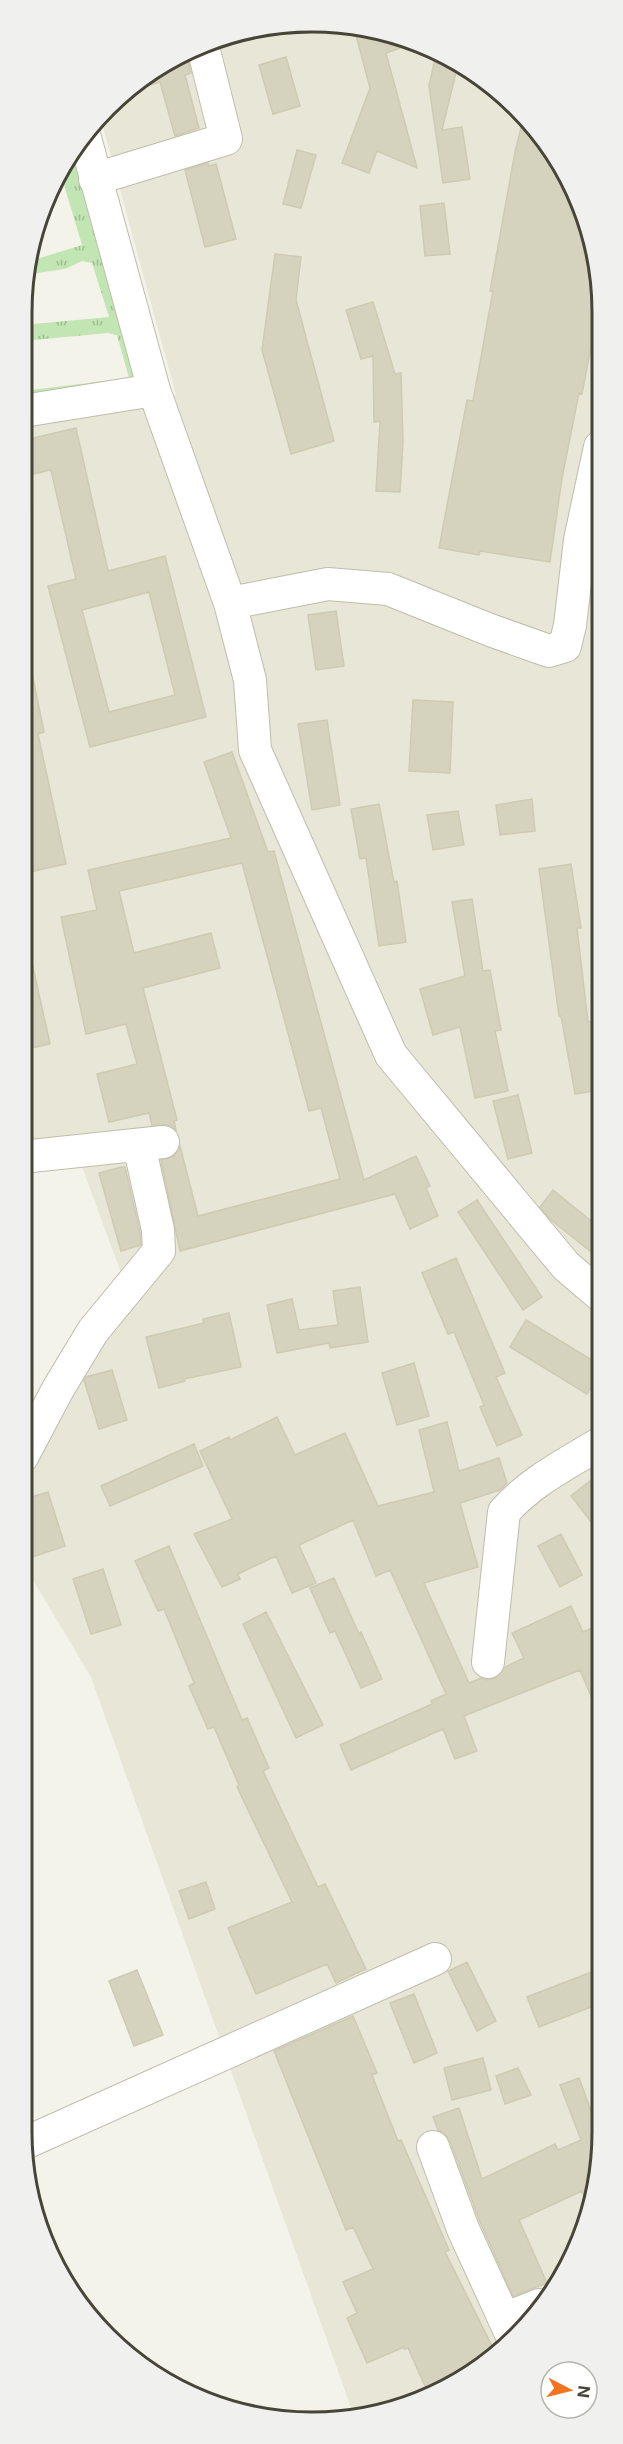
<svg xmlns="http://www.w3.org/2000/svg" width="623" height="2444" font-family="Inter,sans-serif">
<defs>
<pattern id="grass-tufts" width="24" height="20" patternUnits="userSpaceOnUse" patternTransform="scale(1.5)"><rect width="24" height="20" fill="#c2e6b3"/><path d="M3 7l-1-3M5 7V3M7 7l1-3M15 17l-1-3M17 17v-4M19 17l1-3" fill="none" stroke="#9fbc92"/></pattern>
</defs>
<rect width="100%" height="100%" fill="#f4f3e9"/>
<path fill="#e7e6d7" d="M 350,24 L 440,51 L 517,106 L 572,183 L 600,274 L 599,2171 L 563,2277 L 489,2363 L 387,2413 L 354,2416 L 91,1677 L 30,1575 L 22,1541 L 22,1479 L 128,1292 L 81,1164 L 22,1145 L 23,422 L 123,412 L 176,395 L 101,120 L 135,81 L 237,31 Z"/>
<path fill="url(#grass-tufts)" d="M 76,148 L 144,383 L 23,400 L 23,391 L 129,378 L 117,335 L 108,333 L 23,341 L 23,325 L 109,317 L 92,263 L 82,261 L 65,269 L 24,275 L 27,262 L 82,245 L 61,175 L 57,175 L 60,166 Z"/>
<path fill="#d5d2be" stroke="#cfcbb2" stroke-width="1.5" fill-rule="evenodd" d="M 372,30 L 415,43 L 386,53 L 417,168 L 377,151 L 369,173 L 342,163 L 370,88 L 356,35 Z
M 437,50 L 458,64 L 442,130 L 462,127 L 470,179 L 443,183 L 429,86 Z
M 187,55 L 191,73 L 185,75 L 199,128 L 175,136 L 160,82 L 149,85 L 145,76 Z
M 286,57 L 300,106 L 273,114 L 259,65 Z
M 524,116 L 572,183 L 600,274 L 600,321 L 596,320 L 582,394 L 579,393 L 562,478 L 550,562 L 480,551 L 479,555 L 439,548 L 467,400 L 473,401 L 493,291 L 490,291 L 515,152 Z
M 297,150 L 316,155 L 301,208 L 283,204 Z
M 208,163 L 209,166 L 216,164 L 236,239 L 205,247 L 185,170 Z
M 444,203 L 450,254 L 425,256 L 420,206 Z
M 275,254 L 301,257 L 296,300 L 334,441 L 291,454 L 262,350 Z
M 373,302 L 395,374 L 401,373 L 403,442 L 400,492 L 376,491 L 380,421 L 374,422 L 373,356 L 361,359 L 346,310 Z
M 76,428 L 108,571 L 165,556 L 206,717 L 90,747 L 48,586 L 76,579 L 51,470 L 32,474 L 25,440 ZM 149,592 L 175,695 L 109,712 L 82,610 Z
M 336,611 L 344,666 L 316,670 L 308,615 Z
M 32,673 L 44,732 L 38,734 L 66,864 L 34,871 L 23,821 L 23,674 Z
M 413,700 L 453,702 L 450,773 L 409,771 Z
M 327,720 L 340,805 L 312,810 L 298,724 Z
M 232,752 L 268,852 L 274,851 L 364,1180 L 416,1156 L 430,1186 L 426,1188 L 438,1216 L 410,1229 L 395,1194 L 180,1251 L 161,1160 L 174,1156 L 180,1146 L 198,1216 L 340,1179 L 321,1108 L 309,1111 L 242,863 L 119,891 L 134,953 L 211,933 L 220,968 L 143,988 L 177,1120 L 174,1121 L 176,1130 L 170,1125 L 152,1125 L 149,1113 L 109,1122 L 97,1074 L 137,1064 L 126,1024 L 86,1034 L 61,917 L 97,910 L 88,870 L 231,838 L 204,762 Z
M 532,799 L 535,831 L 500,835 L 496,805 Z
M 379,804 L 394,882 L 397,881 L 406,942 L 379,946 L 366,858 L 360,859 L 351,809 Z
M 458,811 L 464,845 L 433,850 L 427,815 Z
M 571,864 L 581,928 L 577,928 L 588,1022 L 593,1021 L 600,1057 L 600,1090 L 575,1094 L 561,1016 L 559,1016 L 539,869 Z
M 472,899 L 483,971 L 490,970 L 501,1030 L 495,1031 L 508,1091 L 475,1098 L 460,1027 L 433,1035 L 420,989 L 465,976 L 452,902 Z
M 31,958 L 50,1044 L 22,1050 L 23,959 Z
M 518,1095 L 532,1153 L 508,1159 L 493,1101 Z
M 121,1167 L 125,1167 L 140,1232 L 141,1245 L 121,1251 L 99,1173 Z
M 553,1190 L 600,1228 L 600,1259 L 550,1219 L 540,1207 Z
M 477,1200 L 542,1297 L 523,1310 L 458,1212 Z
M 456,1258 L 505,1373 L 496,1377 L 522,1435 L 497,1446 L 480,1407 L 484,1405 L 454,1332 L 448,1334 L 422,1273 Z
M 360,1287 L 368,1342 L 330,1348 L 329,1343 L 277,1353 L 267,1305 L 292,1299 L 299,1330 L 338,1325 L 333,1291 Z
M 229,1313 L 241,1367 L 184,1379 L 185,1381 L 159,1388 L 146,1337 L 204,1323 L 203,1319 Z
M 526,1320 L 600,1365 L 600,1372 L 587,1394 L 510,1347 Z
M 414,1363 L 429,1416 L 397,1425 L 382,1373 Z
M 112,1370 L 127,1420 L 99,1429 L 84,1380 L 86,1377 Z
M 277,1417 L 295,1455 L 345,1433 L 378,1506 L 434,1492 L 419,1430 L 447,1422 L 459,1471 L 499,1458 L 507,1483 L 500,1490 L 460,1503 L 478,1567 L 424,1583 L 469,1683 L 481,1678 L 487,1680 L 496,1678 L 505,1667 L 524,1658 L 512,1633 L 571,1606 L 583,1632 L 594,1627 L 599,1641 L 599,1715 L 580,1670 L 464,1716 L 477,1751 L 455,1759 L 443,1729 L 351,1770 L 340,1745 L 432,1704 L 431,1701 L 446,1694 L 390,1570 L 376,1576 L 353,1520 L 299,1545 L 316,1583 L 292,1593 L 276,1556 L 238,1574 L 240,1579 L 222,1587 L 194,1534 L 232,1519 L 200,1451 L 229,1437 L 230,1440 Z
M 194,1444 L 203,1466 L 110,1506 L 101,1486 Z
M 599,1474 L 599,1532 L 571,1496 Z
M 48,1492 L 65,1546 L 32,1557 L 22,1523 L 22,1500 Z
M 561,1534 L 582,1575 L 560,1587 L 538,1546 Z
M 169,1546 L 242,1720 L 247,1718 L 269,1768 L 263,1771 L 318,1887 L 325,1884 L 366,1969 L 336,1983 L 327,1964 L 256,1994 L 228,1928 L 292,1902 L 237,1787 L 239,1785 L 214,1727 L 208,1729 L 189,1686 L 194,1683 L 164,1609 L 158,1611 L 135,1561 Z
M 103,1569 L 121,1625 L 91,1634 L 73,1579 Z
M 334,1578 L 359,1634 L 361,1632 L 382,1679 L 361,1688 L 335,1631 L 330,1633 L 310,1588 Z
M 266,1612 L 323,1725 L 296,1738 L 243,1624 Z
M 206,1882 L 215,1909 L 189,1919 L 179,1891 Z
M 467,1962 L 496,2021 L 477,2031 L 448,1971 Z
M 599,1969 L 599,2004 L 539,2027 L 527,1997 Z
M 137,1970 L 163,2035 L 134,2046 L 109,1981 Z
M 414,1994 L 437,2053 L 414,2063 L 390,2003 Z
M 353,2016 L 377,2073 L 372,2075 L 398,2141 L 401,2140 L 449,2250 L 445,2252 L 496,2354 L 489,2363 L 428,2393 L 408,2348 L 404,2349 L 404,2347 L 367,2363 L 347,2318 L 357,2313 L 343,2282 L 373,2269 L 353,2227 L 346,2230 L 274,2051 Z
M 483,2058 L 491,2090 L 452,2100 L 444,2068 Z
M 518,2068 L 531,2095 L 505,2104 L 496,2076 Z
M 579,2078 L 599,2133 L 599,2171 L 588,2206 L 582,2191 L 519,2220 L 547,2283 L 513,2296 L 480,2222 L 450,2141 L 445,2134 L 438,2130 L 433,2117 L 459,2108 L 482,2179 L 555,2144 L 558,2150 L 581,2140 L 560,2085 Z"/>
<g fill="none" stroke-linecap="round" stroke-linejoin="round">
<defs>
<path id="minor" d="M 85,138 L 154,390 L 230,603 L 250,680 L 255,750 L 391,1055 L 566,1266 L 600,1295
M 95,179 L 226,139 L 203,47
M 23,411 L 154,390
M 230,603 L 328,584 L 388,589 L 490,630 L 549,651 L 565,646 L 570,625 L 580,540 L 600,447
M 22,1157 L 163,1142
M 22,1457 L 58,1389 L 93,1331 L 159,1251 L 158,1230 L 139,1145
M 488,1662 L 504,1512 C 530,1482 566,1464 599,1444
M 23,2144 L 435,1959
M 433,2147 L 463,2229 L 512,2336
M 504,2319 L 539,2305"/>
</defs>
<use href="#minor" stroke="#bfbdab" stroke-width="34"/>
<use href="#minor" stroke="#fff" stroke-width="32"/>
</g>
<path d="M0 0H623V2444H0ZM312 32H312A280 280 0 0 1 592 312V2132A280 280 0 0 1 312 2412H312A280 280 0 0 1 32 2132V312A280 280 0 0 1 312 32Z" fill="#f0f0ef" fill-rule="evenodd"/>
<path fill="none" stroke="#474537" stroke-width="3" d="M312 32H312A280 280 0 0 1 592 312V2132A280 280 0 0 1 312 2412H312A280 280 0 0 1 32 2132V312A280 280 0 0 1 312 32Z"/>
<g transform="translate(569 2390) rotate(97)"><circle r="28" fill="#ffffff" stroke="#b5b5af" stroke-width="1.5"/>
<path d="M0-4.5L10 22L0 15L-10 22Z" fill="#f27421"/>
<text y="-9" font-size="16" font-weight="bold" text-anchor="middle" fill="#474537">N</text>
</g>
</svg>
